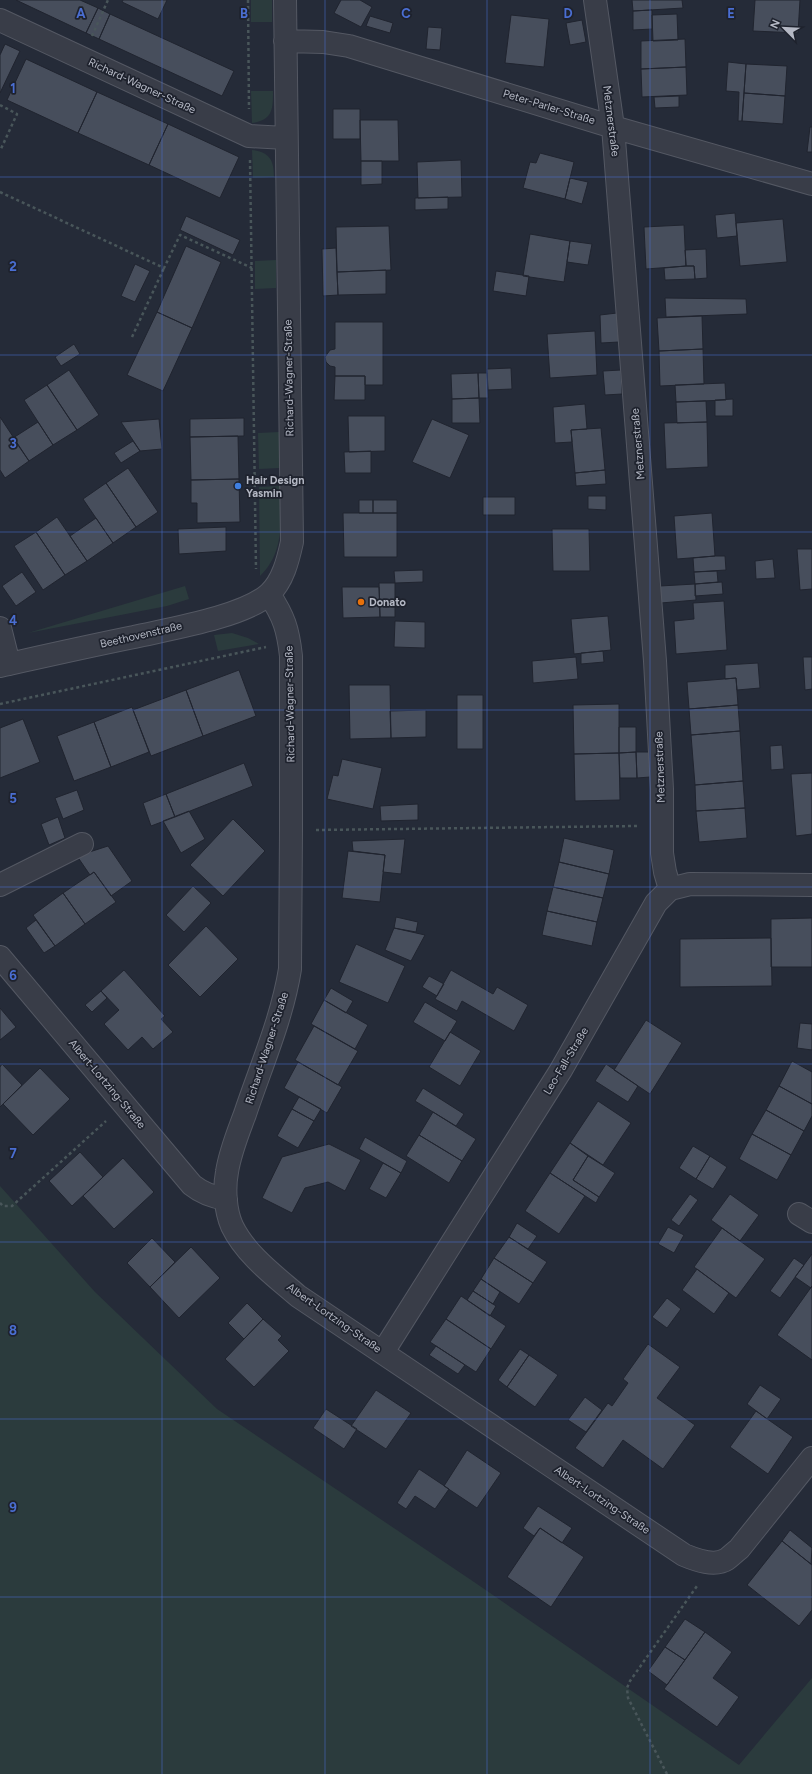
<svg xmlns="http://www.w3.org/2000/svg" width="812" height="1774" font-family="Figtree,sans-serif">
<rect width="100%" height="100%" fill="#252b38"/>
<path fill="#2b3b3d" d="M 251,0 L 272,0 L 272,22 L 251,22 Z
M 251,91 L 273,91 C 273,109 273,120 252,123 Z
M 252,150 C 270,152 274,161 274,177 L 253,178 Z
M 276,260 L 276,288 L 255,289 L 255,261 Z
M 279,432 L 280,468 L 259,469 L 258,433 Z
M 280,486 C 280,519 286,551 260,576 L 259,487 Z
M 185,586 L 189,599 L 167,606 L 28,633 Z
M 232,633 L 248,638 L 259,644 L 218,651 L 214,635 Z
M 0,1186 L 95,1292 L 217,1409 L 477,1584 L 739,1765 L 812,1678 L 812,1774 L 0,1774 Z"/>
<path fill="#474e5c" stroke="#20242f" d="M 16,0 L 80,0 L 98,8 L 86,33 Z
M 123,0 L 167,0 L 158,19 L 122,2 Z
M 341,0 L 360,0 L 372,7 L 361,27 L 334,13 Z
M 632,0 L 682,0 L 683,8 L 633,11 Z
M 755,0 L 800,0 L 798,33 L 753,31 Z
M 98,8 L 110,14 L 99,39 L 86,33 Z
M 652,10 L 652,29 L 633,30 L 633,11 Z
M 110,14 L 234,71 L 222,96 L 99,39 Z
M 677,14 L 678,40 L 653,41 L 652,15 Z
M 511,15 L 549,19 L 544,67 L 505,63 Z
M 370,16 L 393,23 L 390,33 L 366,26 Z
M 582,20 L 586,42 L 570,45 L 566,23 Z
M 428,27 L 442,28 L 440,50 L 426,49 Z
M 685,39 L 686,67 L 641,69 L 641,41 Z
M 5,44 L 20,51 L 0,93 L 0,55 Z
M 26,59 L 97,92 L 78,133 L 7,100 Z
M 728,62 L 746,64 L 742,121 L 738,121 L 739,92 L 726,91 Z
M 746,64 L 787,66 L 785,96 L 744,93 Z
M 686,67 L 687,95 L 642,97 L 641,69 Z
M 97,92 L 168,124 L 149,165 L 78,133 Z
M 744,93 L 785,96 L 783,124 L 742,121 Z
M 679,96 L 679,107 L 655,108 L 654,97 Z
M 333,109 L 360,109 L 360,139 L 333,139 Z
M 360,120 L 398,120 L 399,161 L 361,161 Z
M 168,124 L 239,157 L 220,198 L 149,165 Z
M 810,127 L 812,127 L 812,152 L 807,152 Z
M 540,153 L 574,162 L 565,199 L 523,188 L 530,162 L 536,163 Z
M 461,160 L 462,197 L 418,198 L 417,162 Z
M 361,161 L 382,161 L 382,184 L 361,185 Z
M 570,178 L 588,182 L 582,204 L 565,199 Z
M 448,197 L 448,209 L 415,210 L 415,198 Z
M 735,213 L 737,236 L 717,238 L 715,215 Z
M 186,216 L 240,240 L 233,255 L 180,230 Z
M 783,219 L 787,262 L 740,266 L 736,223 Z
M 684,225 L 686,266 L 646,269 L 644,227 Z
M 389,226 L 391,270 L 337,272 L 336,227 Z
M 530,234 L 570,241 L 564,282 L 523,276 Z
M 570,241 L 592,244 L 588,265 L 567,262 Z
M 186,246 L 221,262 L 192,328 L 157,312 Z
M 336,248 L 338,295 L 323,296 L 322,249 Z
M 706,249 L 707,278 L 695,279 L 694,266 L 686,266 L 685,250 Z
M 135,264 L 150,271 L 135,302 L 121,296 Z
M 686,266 L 694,266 L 695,279 L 665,280 L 664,268 Z
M 386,270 L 386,294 L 338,295 L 337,272 Z
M 496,271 L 529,276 L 526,296 L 493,291 Z
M 665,298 L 746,299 L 747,314 L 666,317 Z
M 157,312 L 192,328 L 163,391 L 127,375 Z
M 617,313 L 619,342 L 601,343 L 600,315 Z
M 702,316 L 703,349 L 659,351 L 657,318 Z
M 335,322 L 383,322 L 383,385 L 365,385 L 365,376 L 335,376 L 335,367 L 330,366 L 326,362 L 325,357 L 330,350 L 335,349 Z
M 595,331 L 597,375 L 550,378 L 547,334 Z
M 74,344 L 80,354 L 61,366 L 55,357 Z
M 703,349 L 704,384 L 660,386 L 659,351 Z
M 511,368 L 512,389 L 488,390 L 487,369 Z
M 69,370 L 99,415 L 77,430 L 47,385 Z
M 621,370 L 622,394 L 605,395 L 603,371 Z
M 478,373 L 487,373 L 488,398 L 479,398 Z
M 478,373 L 479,398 L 452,399 L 451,374 Z
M 335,376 L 365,376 L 365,400 L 334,400 Z
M 725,383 L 726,400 L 676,402 L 675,385 Z
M 47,385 L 77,430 L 53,445 L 24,400 Z
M 479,398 L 480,423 L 452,423 L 452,399 Z
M 733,399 L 733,416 L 715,416 L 715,400 Z
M 706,401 L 707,422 L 677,423 L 676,402 Z
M 585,404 L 587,429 L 571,430 L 572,442 L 555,443 L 553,407 Z
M 348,416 L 385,416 L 385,451 L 349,452 Z
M 0,417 L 29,461 L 5,478 L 0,470 Z
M 244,418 L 244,436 L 190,437 L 190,419 Z
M 159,419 L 162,449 L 140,451 L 121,422 Z
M 432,419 L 469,435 L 450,478 L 412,462 Z
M 38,422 L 53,445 L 29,461 L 13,438 Z
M 707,422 L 708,467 L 666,469 L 664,423 Z
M 601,428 L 605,470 L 575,473 L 571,430 Z
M 238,436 L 239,479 L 191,480 L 190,437 Z
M 133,441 L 140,451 L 121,463 L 114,453 Z
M 371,451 L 371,473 L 345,473 L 344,452 Z
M 128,468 L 158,512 L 136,527 L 106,483 Z
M 605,470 L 606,484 L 576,486 L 575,473 Z
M 239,479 L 240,522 L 197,523 L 197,503 L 191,503 L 191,480 Z
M 106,483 L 136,527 L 113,543 L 83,499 Z
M 588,496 L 606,496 L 606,510 L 588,509 Z
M 483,497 L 515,497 L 515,515 L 483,515 Z
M 359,500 L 373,500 L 373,513 L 359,513 Z
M 373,500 L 397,500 L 397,513 L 373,513 Z
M 343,513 L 397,513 L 397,557 L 344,557 Z
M 712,513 L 715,556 L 677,559 L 674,516 Z
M 57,517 L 87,561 L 65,575 L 36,532 Z
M 96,518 L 113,543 L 87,561 L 70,536 Z
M 226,527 L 226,551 L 179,554 L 178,529 Z
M 552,529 L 589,529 L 590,571 L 553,571 Z
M 36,532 L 65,575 L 43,590 L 14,546 Z
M 797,549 L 812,549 L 812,589 L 800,590 Z
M 715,556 L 725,556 L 726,570 L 694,572 L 693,558 Z
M 773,559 L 775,578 L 756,579 L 755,561 Z
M 423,570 L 423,582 L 395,583 L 394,571 Z
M 717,571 L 718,582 L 695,584 L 694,572 Z
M 22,572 L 36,592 L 16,606 L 2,586 Z
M 722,582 L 723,594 L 695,596 L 695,584 Z
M 379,583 L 395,583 L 395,617 L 380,617 Z
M 695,584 L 696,600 L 661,603 L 660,586 Z
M 342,587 L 379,587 L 380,617 L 343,618 Z
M 724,601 L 727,650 L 676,654 L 674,621 L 694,619 L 693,603 Z
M 608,616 L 611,650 L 574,654 L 571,619 Z
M 395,621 L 425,622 L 425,648 L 394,647 Z
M 603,651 L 604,662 L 581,664 L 581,653 Z
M 576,657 L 578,679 L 533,683 L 532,661 Z
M 803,657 L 812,657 L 812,689 L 805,690 Z
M 758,663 L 760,688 L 737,690 L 736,678 L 725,679 L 725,665 Z
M 239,670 L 256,716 L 203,736 L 186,690 Z
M 736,678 L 738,705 L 689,709 L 687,682 Z
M 349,685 L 390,685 L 391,738 L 350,739 Z
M 186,690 L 203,736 L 151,756 L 133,710 Z
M 457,695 L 483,695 L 483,749 L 457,749 Z
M 619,704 L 619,753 L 574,754 L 573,705 Z
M 738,705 L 740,731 L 691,735 L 689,709 Z
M 132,707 L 149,752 L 111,767 L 94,722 Z
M 426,710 L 426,737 L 391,738 L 390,711 Z
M 23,719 L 40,762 L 0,778 L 0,728 Z
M 94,722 L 111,767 L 74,781 L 57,736 Z
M 619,727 L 636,727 L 636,752 L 619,753 Z
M 740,731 L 743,781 L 695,785 L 691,735 Z
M 782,745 L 784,769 L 771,770 L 770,746 Z
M 636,752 L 650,752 L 650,777 L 637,778 Z
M 636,752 L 637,778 L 620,778 L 619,753 Z
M 619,753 L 620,800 L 575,801 L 574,754 Z
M 342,759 L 382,768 L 373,809 L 327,799 L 333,775 L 338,776 Z
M 244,763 L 253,786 L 175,817 L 166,794 Z
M 812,773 L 812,834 L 796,836 L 791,774 Z
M 743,781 L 745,808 L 696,811 L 695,785 Z
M 77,790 L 84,810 L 63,819 L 55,798 Z
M 166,794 L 175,817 L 151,826 L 143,803 Z
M 418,804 L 418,820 L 381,821 L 380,806 Z
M 745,808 L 747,838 L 699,842 L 696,811 Z
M 189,811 L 205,839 L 181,853 L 163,821 Z
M 58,817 L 65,838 L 49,845 L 41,824 Z
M 233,819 L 265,851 L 223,896 L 190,865 Z
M 564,838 L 614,850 L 609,874 L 559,862 Z
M 405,839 L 401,874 L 383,872 L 385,855 L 353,851 L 352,841 Z
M 108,846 L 132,881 L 111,896 L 94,872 L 90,875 L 77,856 Z
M 348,851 L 385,855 L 380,902 L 342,898 Z
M 559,862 L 609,874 L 603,898 L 553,887 Z
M 94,872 L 116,902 L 85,924 L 63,893 Z
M 193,886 L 211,903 L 184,932 L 166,915 Z
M 553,887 L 603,898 L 597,922 L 547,911 Z
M 63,893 L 85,924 L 55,946 L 33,915 Z
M 547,911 L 597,922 L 592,946 L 542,935 Z
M 396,917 L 418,922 L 416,932 L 394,928 Z
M 812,918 L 812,967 L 771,967 L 771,919 Z
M 36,920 L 55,946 L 44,953 L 26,928 Z
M 206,926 L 238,959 L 200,997 L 168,965 Z
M 394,928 L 425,935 L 411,961 L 385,950 Z
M 771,938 L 772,986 L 680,987 L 680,939 Z
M 356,944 L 405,966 L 388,1003 L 339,982 Z
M 124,970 L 165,1016 L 161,1019 L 173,1032 L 153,1049 L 142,1037 L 128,1050 L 104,1024 L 119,1010 L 101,991 Z
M 451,970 L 493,994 L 497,987 L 528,1005 L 514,1031 L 462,1001 L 457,1011 L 435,999 Z
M 429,976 L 444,984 L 437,996 L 422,987 Z
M 331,988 L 353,1001 L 346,1013 L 324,1000 Z
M 101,991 L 107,998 L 92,1012 L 85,1005 Z
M 324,1000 L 368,1025 L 355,1049 L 311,1024 Z
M 425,1002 L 457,1021 L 445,1041 L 413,1022 Z
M 0,1008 L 16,1027 L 0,1040 Z
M 646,1020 L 682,1043 L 650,1094 L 614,1070 Z
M 800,1023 L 812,1024 L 812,1050 L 797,1048 Z
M 314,1026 L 358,1051 L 338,1085 L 295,1060 Z
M 450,1032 L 481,1051 L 460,1086 L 429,1067 Z
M 792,1061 L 812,1072 L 812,1104 L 779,1086 Z
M 298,1062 L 342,1087 L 327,1113 L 284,1088 Z
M 2,1064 L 22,1085 L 0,1107 L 0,1067 Z
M 606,1064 L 638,1086 L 628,1102 L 595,1081 Z
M 40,1068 L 70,1099 L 33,1135 L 3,1104 Z
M 779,1086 L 812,1104 L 812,1116 L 804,1131 L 766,1110 Z
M 423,1088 L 464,1114 L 456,1126 L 415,1101 Z
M 299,1097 L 321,1109 L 314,1121 L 292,1109 Z
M 598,1101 L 631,1123 L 603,1165 L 570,1143 Z
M 292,1109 L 314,1121 L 298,1148 L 277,1136 Z
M 766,1110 L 804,1131 L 791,1155 L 752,1134 Z
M 433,1112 L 476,1139 L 462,1161 L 419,1135 Z
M 752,1134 L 791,1155 L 777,1180 L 739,1159 Z
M 419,1135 L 462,1161 L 449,1183 L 406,1156 Z
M 365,1137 L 407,1161 L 401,1173 L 359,1149 Z
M 570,1143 L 588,1156 L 573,1180 L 599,1197 L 596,1203 L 550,1173 Z
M 329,1144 L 361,1160 L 345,1191 L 328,1182 L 305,1188 L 292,1213 L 262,1198 L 282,1157 Z
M 693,1146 L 710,1156 L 696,1179 L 679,1168 Z
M 80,1152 L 103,1177 L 72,1206 L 49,1181 Z
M 588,1156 L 615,1173 L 599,1197 L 573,1180 Z
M 710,1156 L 727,1167 L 713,1189 L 696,1179 Z
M 123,1158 L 154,1192 L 114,1229 L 83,1196 Z
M 383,1163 L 401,1173 L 386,1198 L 369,1189 Z
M 550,1173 L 585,1196 L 559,1234 L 525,1211 Z
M 690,1194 L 698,1200 L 679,1226 L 671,1220 Z
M 730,1194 L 759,1215 L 740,1241 L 711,1220 Z
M 517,1223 L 537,1236 L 528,1249 L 509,1237 Z
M 668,1227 L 684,1235 L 674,1253 L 658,1244 Z
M 722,1228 L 765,1259 L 736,1298 L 694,1267 Z
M 509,1237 L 547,1262 L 533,1283 L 494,1258 Z
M 152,1238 L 175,1262 L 150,1287 L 127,1263 Z
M 191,1247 L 220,1278 L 179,1318 L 150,1287 Z
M 812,1254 L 812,1286 L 811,1288 L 795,1277 Z
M 494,1258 L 533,1283 L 519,1304 L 481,1279 Z
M 794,1258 L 804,1265 L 780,1298 L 770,1291 Z
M 697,1269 L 729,1293 L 714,1314 L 682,1290 Z
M 481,1279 L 500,1292 L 493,1304 L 473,1291 Z
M 812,1286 L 812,1360 L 777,1335 Z
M 473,1291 L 496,1306 L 490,1316 L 467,1300 Z
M 461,1296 L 506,1326 L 491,1349 L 446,1319 Z
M 667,1298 L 681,1309 L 667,1328 L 652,1317 Z
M 247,1303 L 263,1319 L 244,1339 L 228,1323 Z
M 263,1319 L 282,1336 L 278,1340 L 289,1351 L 254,1387 L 225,1359 Z
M 446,1319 L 491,1349 L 476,1372 L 430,1342 Z
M 648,1344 L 680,1367 L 657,1398 L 695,1425 L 663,1469 L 623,1440 L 603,1468 L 575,1448 L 608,1403 L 612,1406 L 628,1383 L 623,1379 Z
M 436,1346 L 465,1365 L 458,1374 L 429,1355 Z
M 520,1349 L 529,1355 L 507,1387 L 498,1380 Z
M 529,1355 L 558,1375 L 535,1407 L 507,1387 Z
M 760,1385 L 781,1399 L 767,1419 L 747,1404 Z
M 376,1390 L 411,1413 L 386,1449 L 351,1426 Z
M 585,1397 L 602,1410 L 586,1432 L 568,1420 Z
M 326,1409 L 357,1429 L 344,1449 L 313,1428 Z
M 756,1411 L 793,1437 L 768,1474 L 730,1447 Z
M 467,1450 L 501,1473 L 477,1508 L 444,1486 Z
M 419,1469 L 449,1489 L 435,1509 L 415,1496 L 406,1509 L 397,1503 Z
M 538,1506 L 572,1528 L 562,1543 L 540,1528 L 534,1536 L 523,1528 Z
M 540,1528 L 584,1557 L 551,1607 L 507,1577 Z
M 790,1530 L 812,1548 L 811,1564 L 782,1541 Z
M 782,1541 L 812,1565 L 812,1610 L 799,1626 L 747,1585 Z
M 685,1619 L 705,1632 L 685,1660 L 665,1647 Z
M 705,1632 L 732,1652 L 713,1678 L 739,1697 L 717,1727 L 664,1689 Z
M 665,1647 L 685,1660 L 667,1685 L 648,1671 Z"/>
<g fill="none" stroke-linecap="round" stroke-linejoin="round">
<defs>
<path id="minor" d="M 595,0 L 613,127 L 655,661 L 662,789 L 662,853 L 665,872 L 670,889
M 0,20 L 249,136 L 286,138
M 285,41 L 323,42 L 349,46 L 613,127 L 812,184
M 269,594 C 284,617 288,629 291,656 L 291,831 L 290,969 C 282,1019 261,1066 245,1114 C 238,1133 230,1152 227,1172 C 224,1188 225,1210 232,1226 C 246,1255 275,1276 298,1296 L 684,1555 C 696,1560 715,1567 727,1559 C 731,1556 735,1552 739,1549 L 812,1458
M 0,628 L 9,664
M 0,666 C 45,656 89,646 134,637 C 169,629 243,617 269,594 C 283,581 288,560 292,542 L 285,0
M 0,885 L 82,844
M 0,957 L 192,1185 C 202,1193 212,1197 226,1199
M 799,1214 L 812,1222
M 383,1352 L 561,1070 L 656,903 L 670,889 L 690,884 L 812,885"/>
</defs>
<use href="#minor" stroke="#545863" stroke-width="24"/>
<path stroke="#49565a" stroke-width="2.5" stroke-dasharray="3 3" stroke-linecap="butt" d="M 248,0 L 249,109
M 92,36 L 108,0
M 0,105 L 17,114 L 0,151
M 250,160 L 256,569
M 0,192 L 164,268 L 180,235 L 252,268
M 132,337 L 164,268
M 0,704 L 266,647
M 316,830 L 637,826
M 0,1203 L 3,1206 L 12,1206 L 106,1121
M 667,1774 L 628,1698 L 627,1688 L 630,1681 L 697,1586"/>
<use href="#minor" stroke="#393d48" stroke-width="22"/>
</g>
<path fill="none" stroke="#4a6ed2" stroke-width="1" stroke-opacity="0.55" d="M 162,0 L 162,1774M 325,0 L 325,1774M 487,0 L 487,1774M 650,0 L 650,1774M 0,177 L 812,177M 0,355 L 812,355M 0,532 L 812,532M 0,710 L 812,710M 0,887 L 812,887M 0,1064 L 812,1064M 0,1242 L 812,1242M 0,1419 L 812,1419M 0,1597 L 812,1597"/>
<circle fill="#3f7fe0" stroke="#1e222d" stroke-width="1.5" cx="238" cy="486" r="4"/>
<circle fill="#e8710a" stroke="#1e222d" stroke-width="1.5" cx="361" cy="602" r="4"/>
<g text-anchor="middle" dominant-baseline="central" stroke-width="3.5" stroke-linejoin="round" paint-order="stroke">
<g font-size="11" fill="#b4b8c4" stroke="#1e222d">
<text transform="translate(142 86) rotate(25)">Richard-Wagner-Straße</text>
<text transform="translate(549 107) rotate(17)">Peter-Parler-Straße</text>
<text transform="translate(611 121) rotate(83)">Metznerstraße</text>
<text transform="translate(289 378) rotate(-91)">Richard-Wagner-Straße</text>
<text transform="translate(638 444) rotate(-95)">Metznerstraße</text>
<text transform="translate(141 635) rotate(-13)">Beethovenstraße</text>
<text transform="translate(290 704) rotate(-91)">Richard-Wagner-Straße</text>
<text transform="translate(660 767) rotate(-92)">Metznerstraße</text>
<text transform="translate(267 1048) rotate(-72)">Richard-Wagner-Straße</text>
<text transform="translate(566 1061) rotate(-59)">Leo-Fall-Straße</text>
<text transform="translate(107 1084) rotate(50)">Albert-Lortzing-Straße</text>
<text transform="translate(334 1318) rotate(35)">Albert-Lortzing-Straße</text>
<text transform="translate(602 1500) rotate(34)">Albert-Lortzing-Straße</text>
</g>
<g font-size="11" font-weight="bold" fill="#b4b8c4" stroke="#1e222d" text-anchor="start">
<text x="246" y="480">Hair Design<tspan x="246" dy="13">Yasmin</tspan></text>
<text x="369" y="602">Donato</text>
</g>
</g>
<g font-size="13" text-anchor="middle" font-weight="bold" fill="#4a6ed2" stroke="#1e222d" stroke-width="3.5" stroke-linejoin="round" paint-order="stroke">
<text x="81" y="18">A</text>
<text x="244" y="18">B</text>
<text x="406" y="18">C</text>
<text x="568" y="18">D</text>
<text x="731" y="18">E</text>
<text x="13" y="93">1</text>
<text x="13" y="271">2</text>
<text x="13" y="448">3</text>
<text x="13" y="625">4</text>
<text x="13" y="803">5</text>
<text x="13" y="980">6</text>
<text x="13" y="1158">7</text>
<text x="13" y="1335">8</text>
<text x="13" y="1512">9</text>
</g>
<g transform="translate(784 28) rotate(294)" stroke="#1e222d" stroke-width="3" paint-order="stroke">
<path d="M0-3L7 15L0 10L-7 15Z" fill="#b4b8c4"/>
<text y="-6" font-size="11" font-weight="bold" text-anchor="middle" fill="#b4b8c4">N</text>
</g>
</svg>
